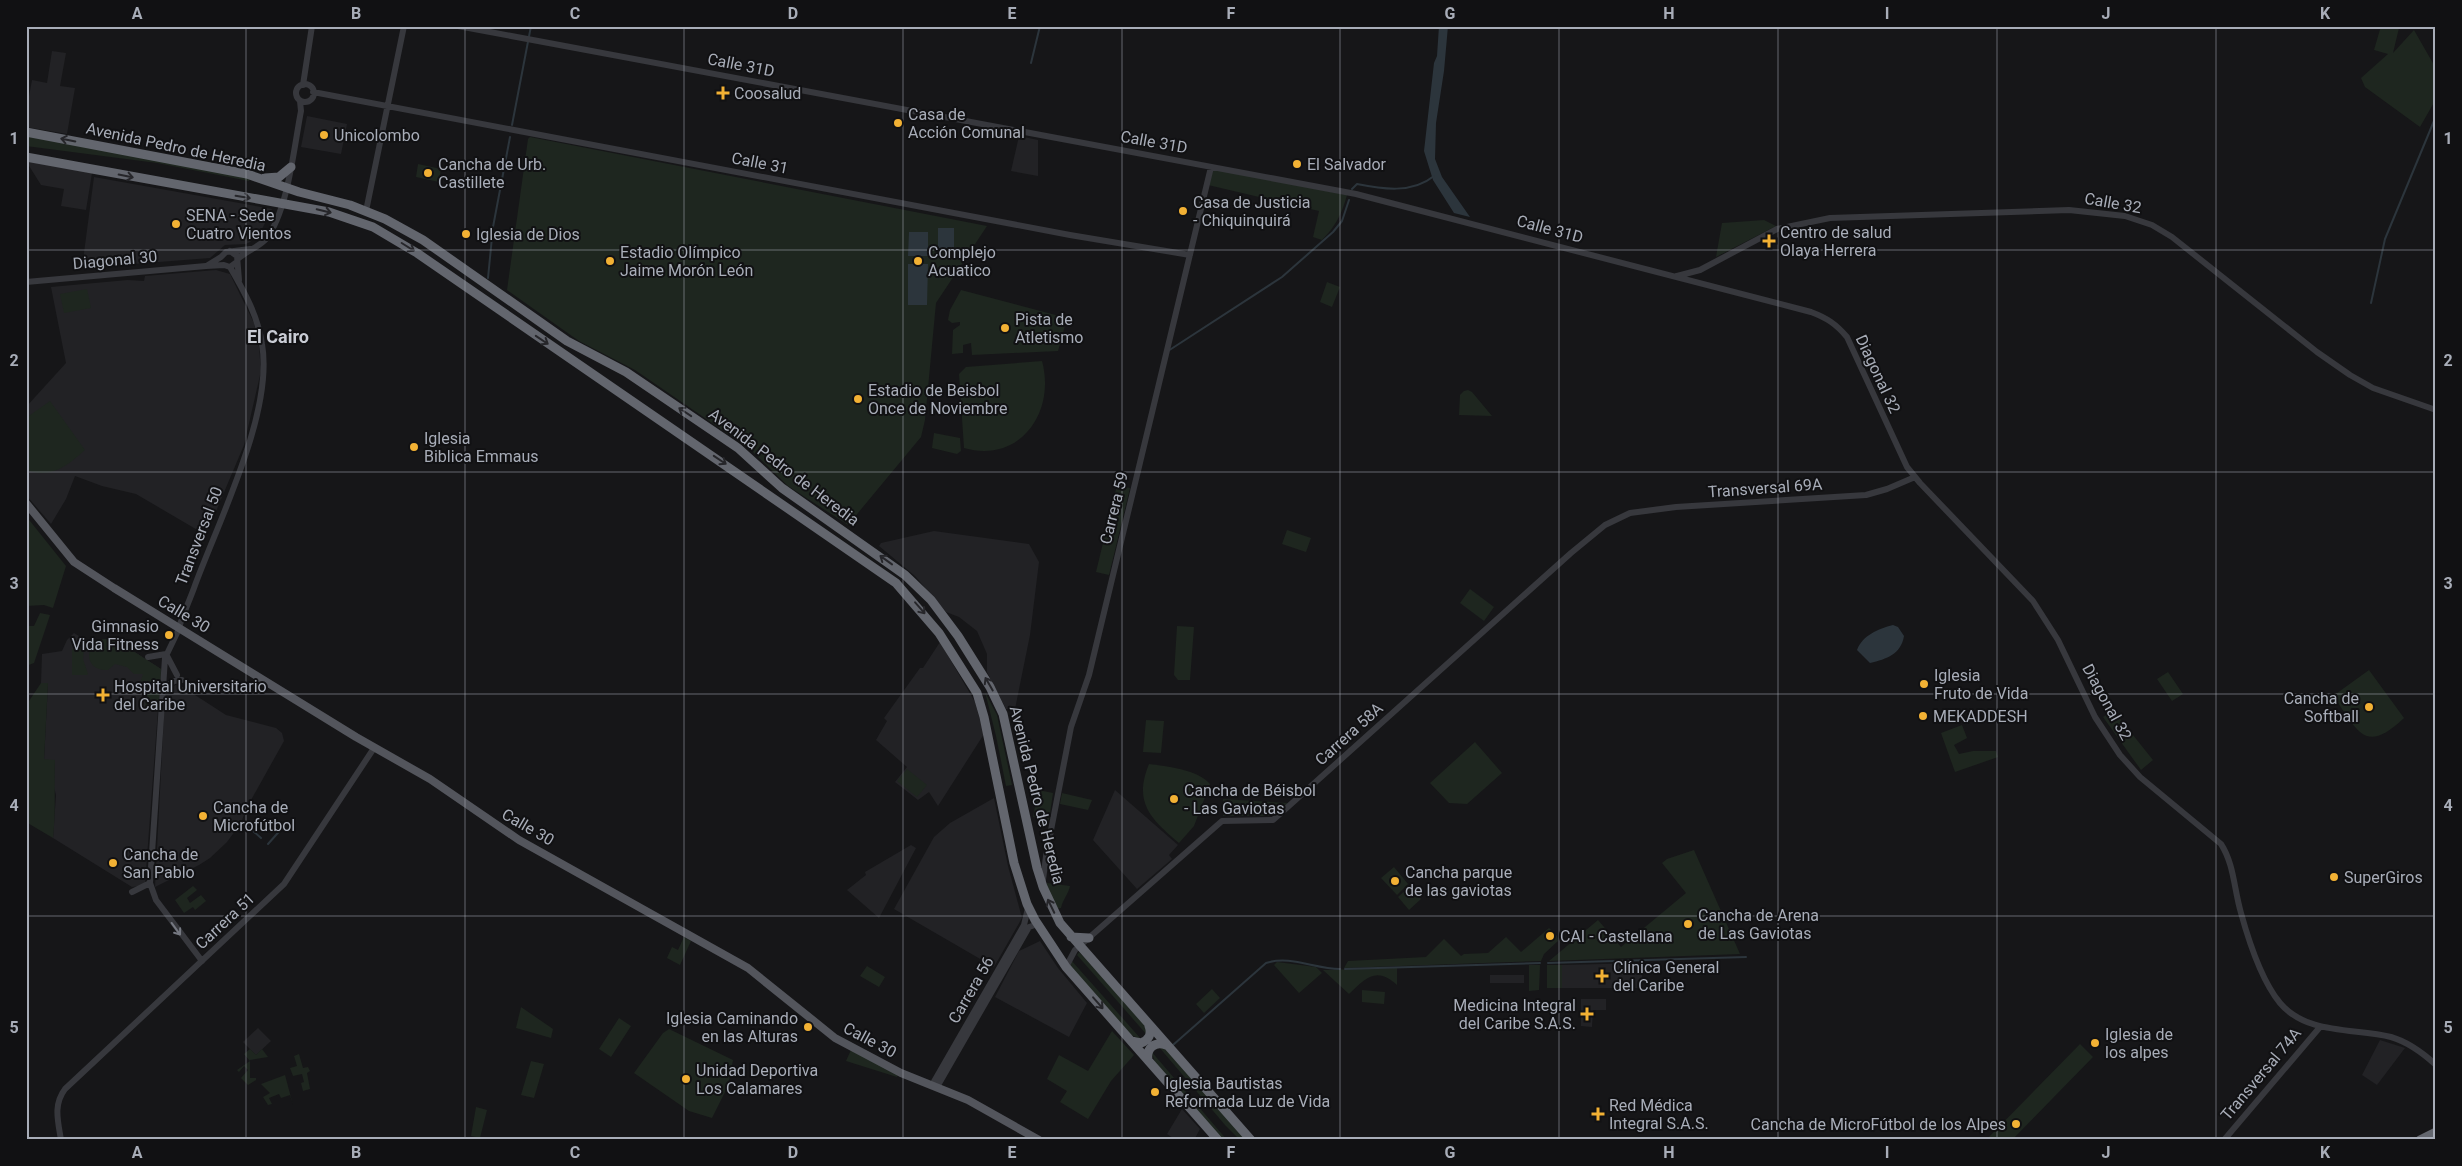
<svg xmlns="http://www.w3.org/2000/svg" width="2462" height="1166" font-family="Roboto,sans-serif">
<rect width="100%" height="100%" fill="#161618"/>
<path fill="#222225" d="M 52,51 L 66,53 L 60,86 L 75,88 L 67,134 L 26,127 L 26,112 L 32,80 L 47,83 Z
M 307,116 L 347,124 L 341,154 L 301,147 Z
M 1019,136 L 1038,140 L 1038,176 L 1011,171 Z
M 26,161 L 92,173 L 86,210 L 61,206 L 64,189 L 41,185 Z
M 94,177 L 272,209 L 260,233 L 250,242 L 246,244 L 225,245 L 210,258 L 82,268 Z
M 216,270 L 230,274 L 254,323 L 259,347 L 261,371 L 244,445 L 206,535 L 136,494 L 102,486 L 75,476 L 66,499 L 51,524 L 26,495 L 26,407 L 66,363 L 51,287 L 128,280 L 144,281 L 145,276 Z
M 934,531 L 1029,544 L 1039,562 L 1030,635 L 1015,709 L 1006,709 L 987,672 L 987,654 L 977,631 L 959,617 L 946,612 L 915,576 L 879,546 L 881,543 Z
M 74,633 L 92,644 L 104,639 L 116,640 L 161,669 L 145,884 L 140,886 L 132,887 L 53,838 L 56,795 L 54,787 L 55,760 L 44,760 L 48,683 L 41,683 L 42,654 L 62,651 L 67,640 Z
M 940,642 L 975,702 L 984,734 L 938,806 L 929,792 L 918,800 L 895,782 L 907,767 L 876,740 L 887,721 L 884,718 L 920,668 L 923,668 Z
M 178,684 L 226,715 L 276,728 L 282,733 L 284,741 L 246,809 L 241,823 L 227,842 L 210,858 L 199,865 L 155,887 L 165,696 L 167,689 Z
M 1115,790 L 1178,845 L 1169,855 L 1172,859 L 1137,889 L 1093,840 Z
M 994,798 L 1008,866 L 1022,918 L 994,967 L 894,909 L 934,837 L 950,823 Z
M 911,845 L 916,848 L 879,918 L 847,890 L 866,875 L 865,872 Z
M 1040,941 L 1058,968 L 1087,1003 L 1069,1037 L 995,997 L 1019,951 Z
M 1642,963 L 1642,988 L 1562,988 L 1562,965 Z
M 1490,975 L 1524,975 L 1524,983 L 1490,983 Z
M 1581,999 L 1606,999 L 1606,1010 L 1593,1010 L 1592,1027 L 1581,1026 Z
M 258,1028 L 271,1041 L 256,1055 L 243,1042 Z
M 2380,1040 L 2405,1048 L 2377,1085 L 2362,1075 Z
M 1182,1109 L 1200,1129 L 1194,1140 L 1176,1140 L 1167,1134 Z"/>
<path fill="#1e261f" d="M 2381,26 L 2399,28 L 2393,53 L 2414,30 L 2434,65 L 2436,76 L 2436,99 L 2420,127 L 2365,87 L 2361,78 L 2388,54 L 2374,50 Z
M 26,136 L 250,178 L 249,181 L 157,163 L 26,146 Z
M 530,137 L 987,226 L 936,303 L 925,420 L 921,437 L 848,525 L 788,486 L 750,449 L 635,370 L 579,341 L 507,290 L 528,139 Z
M 418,164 L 441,169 L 439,182 L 416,177 Z
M 1212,169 L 1347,195 C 1342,214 1335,227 1322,240 L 1313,237 L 1319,211 L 1208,185 Z
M 1764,220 L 1776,226 L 1716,257 L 1722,223 Z
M 1327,282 L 1340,287 L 1332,307 L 1320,302 Z
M 87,289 L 91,308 L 64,313 L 60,294 Z
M 961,290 L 1067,318 L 1058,351 L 972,355 L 971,343 L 963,345 L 963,353 L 952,354 L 953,330 L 960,325 L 960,322 L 952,323 L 948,320 L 950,310 Z
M 1042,361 C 1056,412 1020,464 964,448 L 959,374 L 966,367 Z
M 1468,390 L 1472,392 L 1492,416 L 1459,415 L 1460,395 L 1464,391 Z
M 50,401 L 85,450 C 67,466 52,479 26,470 L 26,418 Z
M 934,433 L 960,438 L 961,451 L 957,454 L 932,448 Z
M 1117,485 L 1130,488 L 1109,575 L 1096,572 Z
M 26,516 L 66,566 L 53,608 L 44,605 L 26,606 Z
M 1287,530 L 1311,538 L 1306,552 L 1282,544 Z
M 1470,589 L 1494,607 L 1484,621 L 1460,603 Z
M 40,613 L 50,615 L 34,663 L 26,666 L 26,626 L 34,626 Z
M 1177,626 L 1194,627 L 1190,680 L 1178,680 L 1174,675 Z
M 104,639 L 116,640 L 161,669 L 159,708 L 145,708 L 146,686 L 139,686 L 143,674 L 134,674 L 127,667 L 115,664 L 108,670 C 85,672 82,645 104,639 Z
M 74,648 L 84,649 L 83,659 L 88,674 L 87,675 L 72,675 L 72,650 Z
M 2369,670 L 2404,718 C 2364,756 2358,730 2333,696 Z
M 2168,672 L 2183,694 L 2172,701 L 2157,679 Z
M 41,683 L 48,683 L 44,759 L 55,760 C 54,787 56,811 53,838 L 26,822 L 26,712 L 29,701 Z
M 985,692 L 997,715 L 1012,785 L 1006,786 L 996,736 Z
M 2113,710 L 2153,760 L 2141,770 L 2103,717 Z
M 1146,720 L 1164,721 L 1161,753 L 1143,752 Z
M 1962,725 L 1967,738 L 1954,745 L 1959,754 L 1973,751 L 1996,751 L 1998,757 L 1955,772 L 1941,733 Z
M 1475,742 L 1502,773 L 1467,804 L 1449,803 L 1430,783 Z
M 1149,764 C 1166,766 1199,770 1210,784 L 1194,826 L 1179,843 C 1151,819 1133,803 1149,764 Z
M 907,769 L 927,785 L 917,797 L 897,781 Z
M 1038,790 L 1053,793 L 1049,820 L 1033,817 Z
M 1062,793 L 1092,800 L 1088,810 L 1060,804 Z
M 1223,799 L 1288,803 L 1271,816 L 1223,816 Z
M 1694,850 L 1740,954 L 1549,961 L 1598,920 L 1621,947 L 1686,893 L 1662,863 L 1667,859 Z
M 1394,867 L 1408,884 L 1397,895 L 1381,878 Z
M 1047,883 L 1070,886 C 1068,895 1063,899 1061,908 L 1056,909 L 1046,888 Z
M 193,886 L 197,890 L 187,898 L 190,903 L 201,895 L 206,901 L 195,910 L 193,907 L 184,913 L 175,900 Z
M 1410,886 L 1421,899 L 1409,910 L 1398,897 Z
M 1549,928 L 1557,936 L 1558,941 L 1544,954 L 1541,961 L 1344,968 L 1348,961 L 1426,957 L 1444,939 L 1461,956 L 1464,954 L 1488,953 L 1506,937 L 1521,952 Z
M 684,937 L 691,941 L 680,965 L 667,958 L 672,947 L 678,950 Z
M 1079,952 L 1146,1025 L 1147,1035 L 1077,955 Z
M 1071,960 L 1141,1039 L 1131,1035 L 1069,967 Z
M 1277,962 L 1316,967 L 1322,973 L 1299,993 L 1274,965 Z
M 1529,965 L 1540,965 L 1539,990 L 1529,991 Z
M 1547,965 L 1562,965 L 1562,988 L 1547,988 Z
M 867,966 L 885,977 L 879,987 L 860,976 Z
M 1397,968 L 1397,985 C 1376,966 1366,978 1349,994 L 1323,970 Z
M 1212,989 L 1220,998 L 1204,1013 L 1196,1004 Z
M 1362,990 L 1385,992 L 1384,1004 L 1362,1002 Z
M 521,1007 L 553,1029 L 551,1038 L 516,1028 Z
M 619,1018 L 631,1026 L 611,1057 L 599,1049 Z
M 669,1029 L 733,1060 L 728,1086 L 712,1118 L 689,1111 L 634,1073 L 663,1033 Z
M 1112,1031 L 1134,1055 L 1111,1081 L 1088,1119 L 1060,1102 L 1067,1091 L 1047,1079 L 1059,1055 L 1088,1071 Z
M 2080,1044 L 2093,1057 L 2012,1140 L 1986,1140 Z
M 1159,1047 L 1167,1049 L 1249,1140 L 1240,1140 L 1225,1125 Z
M 250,1049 L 256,1055 L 262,1049 L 268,1057 L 250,1060 L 250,1078 L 256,1078 L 256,1080 L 248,1085 L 241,1078 L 248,1070 L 244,1066 L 239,1072 L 237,1070 L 250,1061 L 244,1054 Z
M 851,1050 L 898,1074 L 897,1077 L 846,1061 Z
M 1151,1051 L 1227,1140 L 1221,1139 L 1155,1062 Z
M 299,1054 L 303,1068 L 308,1067 L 310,1071 L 307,1073 L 310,1089 L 303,1091 L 301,1083 L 304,1082 L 302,1074 L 293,1076 L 290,1068 L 297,1066 L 294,1056 Z
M 531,1061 L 544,1064 L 534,1098 L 521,1095 Z
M 285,1075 L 293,1105 L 290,1095 L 281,1098 L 279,1094 L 269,1098 L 272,1104 L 268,1105 L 263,1097 L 270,1093 L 261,1084 Z
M 476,1107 L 487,1110 L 480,1138 L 471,1136 Z"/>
<path fill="#2c353c" d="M 1439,26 L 1448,26 L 1444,71 L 1436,123 L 1435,159 L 1442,177 L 1470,217 L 1454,213 L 1433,180 L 1424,151 L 1434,63 L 1437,56 Z
M 938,228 L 954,228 L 954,248 L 938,248 Z
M 909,232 L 928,232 L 928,256 L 908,256 Z
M 908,264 L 928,264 L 927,305 L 908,305 Z
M 1893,625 L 1898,627 L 1904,636 C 1901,654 1887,659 1870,663 L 1857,650 C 1863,635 1878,629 1893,625 Z"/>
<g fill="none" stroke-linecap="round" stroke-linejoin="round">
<path stroke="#2c353c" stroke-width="2" d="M 1031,63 L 1040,26
M 512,125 L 531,26
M 1352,189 L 1357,184 C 1382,189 1412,194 1434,176
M 488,278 L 493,227 L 510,137
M 2371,303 L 2385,239 L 2436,116
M 1168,351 L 1282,277 L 1333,232 L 1342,221 L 1349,200
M 243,822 L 261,838
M 268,844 L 284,826
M 1548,963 L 1746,957
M 1345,969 L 1540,963
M 1173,1045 L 1266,963 C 1290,955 1315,969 1340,969"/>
<path stroke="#37383d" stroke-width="6" d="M 458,26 L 1356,194 L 1811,312 C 1827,318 1836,324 1847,337 L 1907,467 L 1920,483 L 2033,601 L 2058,640 L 2095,717 L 2120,755 L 2140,777 L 2221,844 C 2234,864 2234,889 2241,913 C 2249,942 2261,980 2280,1003 C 2307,1035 2354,1028 2391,1037 C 2408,1042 2423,1053 2436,1065
M296 93a9 9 0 1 1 18 0a9 9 0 1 1-18 0Z
M 303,85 L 312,26
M 313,92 L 1070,235 L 1190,255
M 366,211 L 404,26
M 230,251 L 237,256 L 239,280
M 238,259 C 246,251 259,247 266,239 C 288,211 294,147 301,111 L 300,101
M 208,265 L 221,257 L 226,252 L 250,249
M 1677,276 L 1700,270 L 1777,229 L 1830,218 L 2069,210 L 2125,216 L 2152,225 L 2172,237 L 2317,352 L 2350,375 L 2373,388 L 2436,410
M 26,282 L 206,266 L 224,265 L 230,267 L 237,262
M 166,654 L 177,675
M 148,657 L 166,654
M 163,689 L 174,681 L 182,680
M 1043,880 L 1046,856 L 1071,727 L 1089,675 L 1211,167
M 132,892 L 150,883
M 202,961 L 156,900 L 150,883 L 165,658 L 178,631 C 182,616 189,602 194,588 C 218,522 274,412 262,344 C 258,316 244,291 230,267
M 1066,967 L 1075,950 L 1222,821 L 1273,820 L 1281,813 L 1571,553 L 1605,525 L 1630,513 L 1676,507 L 1866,495 L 1887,489 L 1915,477
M 932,1085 L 1024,925 L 1028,908
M 937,1087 L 1029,927 L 1038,924
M 61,1140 C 58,1121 53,1105 65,1089 L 284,884 L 374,748
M 2224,1140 L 2320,1027"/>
<path stroke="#53555c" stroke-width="8" d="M 26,503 L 74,562 L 114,588 L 356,737 L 430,779 L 519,840 L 748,968 L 835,1038 L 901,1073 L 968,1100 L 1039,1140"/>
<path stroke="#63666e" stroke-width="9" d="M 26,132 L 247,174 L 299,192 L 350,205 L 385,219 L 423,240 L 567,341 L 626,372 L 738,448 L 782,488 L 905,575 L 931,600 L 958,636 L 990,687 L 1003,714 L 1037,868 L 1043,887 L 1060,923 L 1251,1140
M 26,157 L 329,212 L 373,227 L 417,253 L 896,583 L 939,633 L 977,693 L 984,717 L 1014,863 L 1027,904 L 1035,920 L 1066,967 L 1218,1140
M 265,178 L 279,177 L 291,167
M 1071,937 L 1089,938
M 1131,1041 L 1141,1043 C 1149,1040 1152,1034 1149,1026
M 1148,1060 C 1146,1048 1155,1041 1166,1045
M 2420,1140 L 2436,1132"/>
</g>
<defs><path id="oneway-shaft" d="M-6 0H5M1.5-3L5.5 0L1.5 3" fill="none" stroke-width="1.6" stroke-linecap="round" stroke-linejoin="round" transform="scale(1.25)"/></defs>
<g stroke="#26262a">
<use href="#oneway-shaft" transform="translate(68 140) rotate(-169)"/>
<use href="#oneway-shaft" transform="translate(126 176) rotate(11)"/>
<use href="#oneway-shaft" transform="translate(243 197) rotate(9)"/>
<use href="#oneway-shaft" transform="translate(324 211) rotate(13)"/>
<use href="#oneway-shaft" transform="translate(408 247) rotate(32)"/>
<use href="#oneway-shaft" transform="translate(542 340) rotate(34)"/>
<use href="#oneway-shaft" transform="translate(685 412) rotate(-146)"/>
<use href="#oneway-shaft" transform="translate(720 460) rotate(34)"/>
<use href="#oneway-shaft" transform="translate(886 560) rotate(-144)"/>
<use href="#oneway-shaft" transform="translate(920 608) rotate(49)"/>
<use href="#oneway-shaft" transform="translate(989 684) rotate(-120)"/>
<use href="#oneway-shaft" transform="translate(1051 906) rotate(-116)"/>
<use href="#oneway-shaft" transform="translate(1098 1003) rotate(49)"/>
</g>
<use stroke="#757881" href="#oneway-shaft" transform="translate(176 929) rotate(54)"/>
<path fill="none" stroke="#a8adb8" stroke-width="1" stroke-opacity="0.55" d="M 246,26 L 246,1140M 465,26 L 465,1140M 684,26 L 684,1140M 903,26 L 903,1140M 1122,26 L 1122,1140M 1340,26 L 1340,1140M 1559,26 L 1559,1140M 1778,26 L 1778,1140M 1997,26 L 1997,1140M 2216,26 L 2216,1140M 26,250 L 2436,250M 26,472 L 2436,472M 26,694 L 2436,694M 26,916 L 2436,916"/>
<g fill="#f2b134" stroke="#111113" stroke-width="2">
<path d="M720.5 85.5h5v5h5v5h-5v5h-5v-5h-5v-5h5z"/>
<circle cx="898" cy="123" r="5"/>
<circle cx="324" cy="135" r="5"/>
<circle cx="1297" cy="164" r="5"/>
<circle cx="428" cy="173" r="5"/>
<circle cx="1183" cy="211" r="5"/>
<circle cx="176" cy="224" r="5"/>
<circle cx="466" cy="234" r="5"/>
<path d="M1766.5 233.5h5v5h5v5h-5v5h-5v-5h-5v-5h5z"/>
<circle cx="610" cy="261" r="5"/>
<circle cx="918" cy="261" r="5"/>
<circle cx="1005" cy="328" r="5"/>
<circle cx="858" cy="399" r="5"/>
<circle cx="414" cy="447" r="5"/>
<circle cx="169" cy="635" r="5"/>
<circle cx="1924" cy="684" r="5"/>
<path d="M100.5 687.5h5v5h5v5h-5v5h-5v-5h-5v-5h5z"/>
<circle cx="2369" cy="707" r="5"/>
<circle cx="1923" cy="716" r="5"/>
<circle cx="1174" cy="799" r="5"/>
<circle cx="203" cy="816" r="5"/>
<circle cx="113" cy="863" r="5"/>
<circle cx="2334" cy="877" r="5"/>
<circle cx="1395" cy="881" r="5"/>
<circle cx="1688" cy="924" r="5"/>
<circle cx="1550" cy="936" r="5"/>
<path d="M1599.5 968.5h5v5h5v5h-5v5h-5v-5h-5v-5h5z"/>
<path d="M1584.5 1006.5h5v5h5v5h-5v5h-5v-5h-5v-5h5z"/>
<circle cx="808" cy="1027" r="5"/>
<circle cx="2095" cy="1043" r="5"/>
<circle cx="686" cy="1079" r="5"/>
<circle cx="1155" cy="1092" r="5"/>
<path d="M1595.5 1106.5h5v5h5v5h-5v5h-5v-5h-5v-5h5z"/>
<circle cx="2016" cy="1124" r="5"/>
</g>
<g text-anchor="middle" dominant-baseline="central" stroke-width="4" stroke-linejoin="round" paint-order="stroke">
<g font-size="16" fill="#a8adb8" stroke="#111113">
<text transform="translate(741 65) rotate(11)">Calle 31D</text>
<text transform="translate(1154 142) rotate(10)">Calle 31D</text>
<text transform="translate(176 147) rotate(12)">Avenida Pedro de Heredia</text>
<text transform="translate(760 163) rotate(11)">Calle 31</text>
<text transform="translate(2113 203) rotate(10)">Calle 32</text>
<text transform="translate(1550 229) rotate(15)">Calle 31D</text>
<text transform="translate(115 260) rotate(-5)">Diagonal 30</text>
<text transform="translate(1878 374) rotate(65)">Diagonal 32</text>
<text transform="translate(784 467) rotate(37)">Avenida Pedro de Heredia</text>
<text transform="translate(1765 488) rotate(-4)">Transversal 69A</text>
<text transform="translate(1114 508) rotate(-76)">Carrera 59</text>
<text transform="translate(199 536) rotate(-69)">Transversal 50</text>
<text transform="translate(184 614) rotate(31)">Calle 30</text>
<text transform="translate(2107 702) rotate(61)">Diagonal 32</text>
<text transform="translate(1349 734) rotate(-42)">Carrera 58A</text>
<text transform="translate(1037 795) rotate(76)">Avenida Pedro de Heredia</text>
<text transform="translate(528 827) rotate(30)">Calle 30</text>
<text transform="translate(225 921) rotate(-43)">Carrera 51</text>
<text transform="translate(971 990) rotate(-60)">Carrera 56</text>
<text transform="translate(870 1040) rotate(28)">Calle 30</text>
<text transform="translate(2261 1074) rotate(-50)">Transversal 74A</text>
</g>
<g font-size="16" fill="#a8adb8" stroke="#111113" text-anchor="start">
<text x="734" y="93">Coosalud</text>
<text x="908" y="114">Casa de<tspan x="908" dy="18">Acción Comunal</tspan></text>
<text x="334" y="135">Unicolombo</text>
<text x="438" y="164">Cancha de Urb.<tspan x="438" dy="18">Castillete</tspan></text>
<text x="1307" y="164">El Salvador</text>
<text x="1193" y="202">Casa de Justicia<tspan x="1193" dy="18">- Chiquinquirá</tspan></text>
<text x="186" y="215">SENA - Sede<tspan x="186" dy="18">Cuatro Vientos</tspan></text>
<text x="1780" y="232">Centro de salud<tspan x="1780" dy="18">Olaya Herrera</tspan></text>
<text x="476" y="234">Iglesia de Dios</text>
<text x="620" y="252">Estadio Olímpico<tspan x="620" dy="18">Jaime Morón León</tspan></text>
<text x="928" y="252">Complejo<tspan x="928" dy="18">Acuatico</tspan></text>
<text x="1015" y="319">Pista de<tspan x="1015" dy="18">Atletismo</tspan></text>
<text x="868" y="390">Estadio de Beisbol<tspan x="868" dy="18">Once de Noviembre</tspan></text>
<text x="424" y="438">Iglesia<tspan x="424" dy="18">Biblica Emmaus</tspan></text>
<text x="159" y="626" text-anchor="end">Gimnasio<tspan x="159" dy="18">Vida Fitness</tspan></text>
<text x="1934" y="675">Iglesia<tspan x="1934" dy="18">Fruto de Vida</tspan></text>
<text x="114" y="686">Hospital Universitario<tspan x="114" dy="18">del Caribe</tspan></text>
<text x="2359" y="698" text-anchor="end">Cancha de<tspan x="2359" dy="18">Softball</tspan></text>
<text x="1933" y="716">MEKADDESH</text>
<text x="1184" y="790">Cancha de Béisbol<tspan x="1184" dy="18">- Las Gaviotas</tspan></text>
<text x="213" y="807">Cancha de<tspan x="213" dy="18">Microfútbol</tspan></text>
<text x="123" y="854">Cancha de<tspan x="123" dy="18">San Pablo</tspan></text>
<text x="1405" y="872">Cancha parque<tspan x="1405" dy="18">de las gaviotas</tspan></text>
<text x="2344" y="877">SuperGiros</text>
<text x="1698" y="915">Cancha de Arena<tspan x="1698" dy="18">de Las Gaviotas</tspan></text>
<text x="1560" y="936">CAI - Castellana</text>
<text x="1613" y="967">Clínica General<tspan x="1613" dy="18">del Caribe</tspan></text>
<text x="1576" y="1005" text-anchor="end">Medicina Integral<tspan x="1576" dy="18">del Caribe S.A.S.</tspan></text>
<text x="798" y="1018" text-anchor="end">Iglesia Caminando<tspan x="798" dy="18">en las Alturas</tspan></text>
<text x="2105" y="1034">Iglesia de<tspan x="2105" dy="18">los alpes</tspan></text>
<text x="696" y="1070">Unidad Deportiva<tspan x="696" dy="18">Los Calamares</tspan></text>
<text x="1165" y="1083">Iglesia Bautistas<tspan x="1165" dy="18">Reformada Luz de Vida</tspan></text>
<text x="1609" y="1105">Red Médica<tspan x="1609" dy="18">Integral S.A.S.</tspan></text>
<text x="2006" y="1124" text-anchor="end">Cancha de MicroFútbol de los Alpes</text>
</g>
<g font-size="18" font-weight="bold" fill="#c9ccd4" stroke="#111113">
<text x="278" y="336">El Cairo</text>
</g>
</g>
<rect width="2462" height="1166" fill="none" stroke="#111113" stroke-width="55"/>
<rect x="28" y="28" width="2406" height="1110" fill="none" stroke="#a8adb8" stroke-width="2"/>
<g font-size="16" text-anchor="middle" font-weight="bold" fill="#a8adb8">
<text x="137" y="19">A</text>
<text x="356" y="19">B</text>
<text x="575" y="19">C</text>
<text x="793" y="19">D</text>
<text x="1012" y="19">E</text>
<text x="1231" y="19">F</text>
<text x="1450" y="19">G</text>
<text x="1669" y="19">H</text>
<text x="1887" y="19">I</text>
<text x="2106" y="19">J</text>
<text x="2325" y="19">K</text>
<text x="14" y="144">1</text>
<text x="2448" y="144">1</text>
<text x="14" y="366">2</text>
<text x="2448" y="366">2</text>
<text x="14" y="589">3</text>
<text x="2448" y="589">3</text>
<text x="14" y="811">4</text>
<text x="2448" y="811">4</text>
<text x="14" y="1033">5</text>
<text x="2448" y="1033">5</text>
<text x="137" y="1158">A</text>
<text x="356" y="1158">B</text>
<text x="575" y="1158">C</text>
<text x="793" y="1158">D</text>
<text x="1012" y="1158">E</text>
<text x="1231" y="1158">F</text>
<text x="1450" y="1158">G</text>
<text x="1669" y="1158">H</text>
<text x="1887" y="1158">I</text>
<text x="2106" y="1158">J</text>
<text x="2325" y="1158">K</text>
</g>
</svg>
